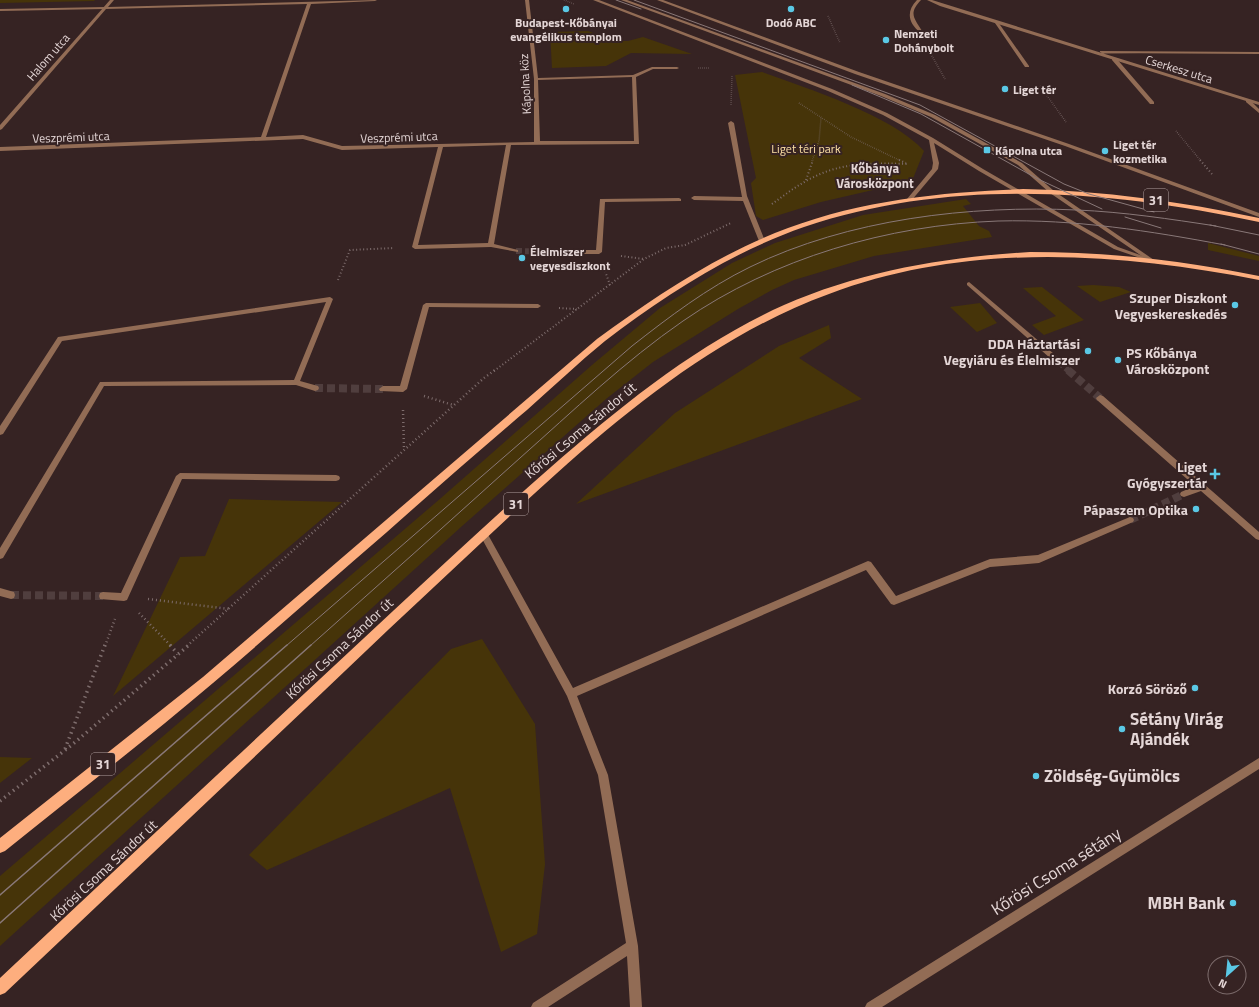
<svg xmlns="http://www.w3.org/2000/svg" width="1259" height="1007" font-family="'Titillium Web',sans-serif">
<rect width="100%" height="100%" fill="#362323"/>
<path fill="#463409" d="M 0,0 L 95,0 L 94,1 L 0,3 Z
M 588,31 L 614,41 L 628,41 L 643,37 L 692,54 L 631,53 L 606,66 L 552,68 L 550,32 Z
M 762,72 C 808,89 892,115 924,151 L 912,181 L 821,202 L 763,220 L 756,216 L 751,183 L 756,178 L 735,75 Z
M 966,199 L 971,204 L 963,206 L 979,226 L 989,231 L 992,237 L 874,256 L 794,280 L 772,290 L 738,309 L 653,362 L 606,399 L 461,527 L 0,946 L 0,876 L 441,498 L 592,365 L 660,308 L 732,263 L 775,243 L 863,215 Z
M 1208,243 L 1259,256 L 1259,261 L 1208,250 Z
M 1093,285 L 1119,287 L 1131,292 L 1100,302 L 1077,286 Z
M 1042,287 L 1084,320 L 1044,335 L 1032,325 L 1056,316 L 1023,288 Z
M 980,303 L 997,323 L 977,332 L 950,307 Z
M 829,325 L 831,338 L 799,358 L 862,399 L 576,504 L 675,413 L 779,346 Z
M 229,499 L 342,502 L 113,696 L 180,557 L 205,556 Z
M 482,639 L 535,724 L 545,864 L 537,934 L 501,952 L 450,788 L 267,870 L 249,855 L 451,649 Z
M 0,757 L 32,758 L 0,783 Z"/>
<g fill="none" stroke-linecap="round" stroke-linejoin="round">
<path stroke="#503e3e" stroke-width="6" stroke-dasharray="6 3" stroke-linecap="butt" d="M 1052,356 L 1069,371"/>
<path stroke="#503e3e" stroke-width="8" stroke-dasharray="8 4" stroke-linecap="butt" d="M 1068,370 L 1100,398
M 1130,520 L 1184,494"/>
<path stroke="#503e3e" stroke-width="6" stroke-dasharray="6 3" stroke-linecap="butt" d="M 516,251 L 576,252"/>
<path stroke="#503e3e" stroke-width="8" stroke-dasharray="8 4" stroke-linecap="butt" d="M 315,388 L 383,389
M 11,595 L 103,596"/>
<path stroke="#7e6d6d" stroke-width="1.5" stroke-dasharray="0.5 1.5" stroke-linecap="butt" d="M 564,0 L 574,4
M 828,16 L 840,43
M 928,49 L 945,79
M 698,68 L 709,68
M 1040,86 L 1066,122
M 799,103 L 851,137 L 901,161
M 731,105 L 732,76
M 1176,131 L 1201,161
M 812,161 L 819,141 L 821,118"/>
<path stroke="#7e6d6d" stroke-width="2" stroke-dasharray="1 2.5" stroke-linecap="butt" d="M 899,160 L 906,163
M 1200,160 L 1212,174
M 806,180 L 813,160
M 772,204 C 786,194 800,183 816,176 C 844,162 878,163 909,164
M 621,256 L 644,259
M 605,271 L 610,285
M 338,280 L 350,250 L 394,248
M 559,308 L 577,309
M 494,371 L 644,259 L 666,248 L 685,245 L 731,223"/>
<path stroke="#7e6d6d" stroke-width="2.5" stroke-dasharray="1 3" stroke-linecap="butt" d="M 424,396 L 453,405
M 403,410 L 404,449
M 148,599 L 229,609
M 139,613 L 171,646
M 105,646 L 115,619
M 187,646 L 484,378 L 495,370"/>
<path stroke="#7e6d6d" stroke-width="3.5" stroke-dasharray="1.5 4" stroke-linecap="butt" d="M 170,645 L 178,654
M 65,749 L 105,645
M 0,801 L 73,744 L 189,645"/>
<path fill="#926c55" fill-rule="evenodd" d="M 621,0 L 627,0 L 885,94 L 935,115 L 1022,163 L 1054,191 L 1154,260 L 1153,261 L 1149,261 L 1050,193 L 1018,165 L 931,117 L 881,96 Z
M 917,0 L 921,0 C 909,13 913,17 922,31 L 920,32 C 908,23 906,11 917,0 Z
M 105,7 L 104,9 L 0,11 L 0,9 Z
M 996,22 L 998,22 L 1029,66 L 1029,67 L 1025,67 L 995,23 Z
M 1112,58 L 1116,58 L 1154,102 L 1154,104 L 1150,104 L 1112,60 Z
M 1246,100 L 1250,100 L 1259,109 L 1259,113 L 1246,102 Z
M 731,121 L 734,123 L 747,196 L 765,241 L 764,242 L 760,242 L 759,241 L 743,201 L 694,200 L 691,198 L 694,196 L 742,197 L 728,123 Z
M 1130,517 L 1133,518 L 1134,520 L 1133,522 L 1039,563 L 990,567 L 894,605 L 891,604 L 866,570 L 577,696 L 608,775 L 638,946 L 642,1007 L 630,1007 L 627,956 L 548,1007 L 531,1007 L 533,1003 L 626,943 L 598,775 L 567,696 L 480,535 L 479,533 L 480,531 L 483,530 L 486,531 L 573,688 L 868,561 L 871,562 L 896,596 L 990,559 L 1038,555 Z"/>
<path fill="#926c55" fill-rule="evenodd" d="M 969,282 L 1054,354 L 1055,356 L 1054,358 L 1050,358 L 967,285 L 967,283 Z
M 1100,395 L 1103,396 L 1259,532 L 1259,540 L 1256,539 L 1201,491 L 1184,497 L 1181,496 L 1180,494 L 1181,492 L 1195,486 L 1097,400 L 1096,398 Z
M 1259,758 L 1259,769 L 882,1007 L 865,1007 L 867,1003 Z"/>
<path fill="#926c55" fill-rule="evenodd" d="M 110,0 L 114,0 L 108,7 L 377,0 L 375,1 L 311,4 L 266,137 L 303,135 L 342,146 L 534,142 L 534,79 L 525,0 L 529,0 L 538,78 L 633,75 L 652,67 L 677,67 L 679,68 L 677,69 L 653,69 L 636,77 L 639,144 L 511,145 L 494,244 L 518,250 L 518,252 L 491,247 L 415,249 L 412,247 L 438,147 L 342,150 L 303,139 L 0,151 L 0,147 L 261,137 L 307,4 L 106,9 L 2,129 L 0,130 L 0,125 ZM 632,77 L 634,141 L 540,141 L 538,80 ZM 506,145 L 488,243 L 418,245 L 443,147 Z
M 927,0 L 932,0 L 1259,102 L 1259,105 L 940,6 Z
M 1102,51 L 1259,52 L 1259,54 L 1100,53 L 1100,51 Z
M 679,198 L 681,199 L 681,201 L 605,202 L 602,252 L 599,254 L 576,254 L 573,252 L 576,250 L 596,250 L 600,199 Z
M 330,297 L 333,299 L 300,381 L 318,386 L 319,388 L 318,390 L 315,391 L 296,385 L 104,386 L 3,558 L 0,559 L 0,548 L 100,382 L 294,380 L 326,302 L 62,341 L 3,434 L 0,435 L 0,426 L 58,337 Z
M 426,303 L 538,304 L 541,306 L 538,308 L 429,307 L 407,389 L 403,392 L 380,391 L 379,389 L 383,386 L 400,386 L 423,305 Z
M 180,473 L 336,475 L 339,476 L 340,478 L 339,480 L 336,481 L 182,479 L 127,600 L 124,601 L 100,599 L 99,596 L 100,593 L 103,592 L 121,593 L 176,476 Z
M 0,588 L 14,592 L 15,595 L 14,598 L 11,599 L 0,596 Z"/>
<path fill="#926c55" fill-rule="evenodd" d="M 593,0 L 599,0 L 832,89 L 887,113 L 933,138 L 983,169 L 1118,247 L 1154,260 L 1153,261 L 1149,261 L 1114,249 L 979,171 L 934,143 L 939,163 L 938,169 L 911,201 L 907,201 L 907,199 L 932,169 L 933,163 L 929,140 L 883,115 L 828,91 Z
M 657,0 L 663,0 L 859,72 L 1069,144 L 1259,213 L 1259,217 L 1065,146 L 855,74 Z"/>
<path fill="#fdae7e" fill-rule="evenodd" d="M 1023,189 C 1105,191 1178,201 1259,218 L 1259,222 C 1110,190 951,177 804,227 C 732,252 665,295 605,341 C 578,363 553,387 527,410 C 480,450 433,491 387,532 C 329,582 272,633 213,683 C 145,741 74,795 5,851 L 0,853 L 0,838 L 203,677 L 597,339 C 656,296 718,254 788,228 C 863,200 943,192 1023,189 Z
M 1030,252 C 1110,252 1180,260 1259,276 L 1259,280 C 1117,252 967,242 829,294 C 725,332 638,401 556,474 C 499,525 444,578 388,630 C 261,751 133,872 5,993 L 0,995 L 0,978 C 131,855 262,733 393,611 C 445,563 497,514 551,467 C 622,405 697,344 784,305 C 862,271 945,257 1030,252 Z"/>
<path stroke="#897878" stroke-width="1" d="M 616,0 L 641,9
M 634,0 L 920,105 L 1064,184 L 1089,194 L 1154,212
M 852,85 L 921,114 L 1036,178 L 1102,209
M 1125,217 L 1161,228
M 1210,225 L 1259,235
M 1221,244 L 1259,254
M 286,646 L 632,346 C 669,317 707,288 750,267 C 848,219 970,205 1077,210 C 1124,212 1170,219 1216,226
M 310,646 C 380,584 450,521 520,458 C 573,411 625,361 683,321 C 774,258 888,225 998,221 C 1075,219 1150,231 1225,245"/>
<path stroke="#897878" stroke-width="1.5" d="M 0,895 L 287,645
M 0,923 L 311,645"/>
</g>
<g fill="#5ac8e5" stroke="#362323" stroke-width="1.5">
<circle cx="566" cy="9" r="4"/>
<circle cx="791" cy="9" r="4"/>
<circle cx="886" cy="40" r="4"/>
<circle cx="1005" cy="89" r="4"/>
<rect x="983" y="146" width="8" height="8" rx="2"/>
<circle cx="1105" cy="151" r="4"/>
<circle cx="522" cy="258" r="4"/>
<circle cx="1235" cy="305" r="4"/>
<circle cx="1088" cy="351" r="4"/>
<circle cx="1118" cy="360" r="4"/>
<path d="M1213 468h4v4h4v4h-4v4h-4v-4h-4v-4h4z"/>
<circle cx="1196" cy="509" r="4"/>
<circle cx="1195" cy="688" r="4"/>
<circle cx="1122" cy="729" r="4"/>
<circle cx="1036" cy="776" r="4"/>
<circle cx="1233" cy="903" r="4"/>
</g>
<g text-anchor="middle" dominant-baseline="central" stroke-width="4" stroke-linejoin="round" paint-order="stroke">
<g font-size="12" font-weight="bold" fill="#e4d6d6" stroke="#362323" text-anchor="start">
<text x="566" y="22" text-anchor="middle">Budapest-Kőbányai<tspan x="566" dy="14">evangélikus templom</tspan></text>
<text x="791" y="22" text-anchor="middle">Dodó ABC</text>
<text x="894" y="33">Nemzeti<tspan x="894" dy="14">Dohánybolt</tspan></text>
<text x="1013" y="89">Liget tér</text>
<text x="1113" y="144">Liget tér<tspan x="1113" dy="14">kozmetika</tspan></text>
<text x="995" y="150">Kápolna utca</text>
<text x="530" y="251">Élelmiszer<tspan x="530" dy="14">vegyesdiszkont</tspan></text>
</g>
<g font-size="12" fill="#e4d6d6" stroke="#362323">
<text transform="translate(48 57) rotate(-49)">Halom utca</text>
<text transform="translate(1179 69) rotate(17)">Cserkesz utca</text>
<text transform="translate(525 84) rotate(-93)">Kápolna köz</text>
<text transform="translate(71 137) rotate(-2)">Veszprémi utca</text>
<text transform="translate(399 137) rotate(-2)">Veszprémi utca</text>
</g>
<g font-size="12" fill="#fde0a5" stroke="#362323">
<text x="806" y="148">Liget téri park</text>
</g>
<g font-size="13" font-weight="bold" fill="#e4d6d6" stroke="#362323">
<text x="875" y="168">Kőbánya<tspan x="875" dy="15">Városközpont</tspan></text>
</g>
<g fill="#362323" stroke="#b0a0a0" stroke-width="1">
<rect x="1144" y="189" width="24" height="22" rx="3"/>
<rect x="504" y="493" width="24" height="22" rx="3"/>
<rect x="91" y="753" width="24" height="22" rx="3"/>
</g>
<g font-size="13" font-weight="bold" fill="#e4d6d6">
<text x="1156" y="200">31</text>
<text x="516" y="504">31</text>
<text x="103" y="764">31</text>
</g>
<g font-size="14" font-weight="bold" fill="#e4d6d6" stroke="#362323" text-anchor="end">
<text x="1227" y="297">Szuper Diszkont<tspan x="1227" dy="16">Vegyeskereskedés</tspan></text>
<text x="1080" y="343">DDA Háztartási<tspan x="1080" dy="16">Vegyiáru és Élelmiszer</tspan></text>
<text x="1126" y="352" text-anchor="start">PS Kőbánya<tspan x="1126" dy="16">Városközpont</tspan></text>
<text x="1207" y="466">Liget<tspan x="1207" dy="16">Gyógyszertár</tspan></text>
<text x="1188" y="509">Pápaszem Optika</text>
<text x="1187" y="688">Korzó Söröző</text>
</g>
<g font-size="14" fill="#e4d6d6" stroke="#362323">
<text transform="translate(580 430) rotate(-40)">Kőrösi Csoma Sándor út</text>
<text transform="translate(339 648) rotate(-43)">Kőrösi Csoma Sándor út</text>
<text transform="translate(103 870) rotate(-43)">Kőrösi Csoma Sándor út</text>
</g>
<g font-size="17" font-weight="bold" fill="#e4d6d6" stroke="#362323" text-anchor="start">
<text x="1130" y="719">Sétány Virág<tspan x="1130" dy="20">Ajándék</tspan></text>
<text x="1044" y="776">Zöldség-Gyümölcs</text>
<text x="1225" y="903" text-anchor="end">MBH Bank</text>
</g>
<g font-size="17" fill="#e4d6d6" stroke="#362323">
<text transform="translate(1056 871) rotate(-32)">Kőrösi Csoma sétány</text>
</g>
</g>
<g transform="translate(1227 975) rotate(207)"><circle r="19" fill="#362323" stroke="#7c6b6b"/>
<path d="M0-3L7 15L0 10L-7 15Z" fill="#5ac8e5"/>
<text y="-6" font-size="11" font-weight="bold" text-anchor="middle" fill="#e4d6d6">N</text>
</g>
</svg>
